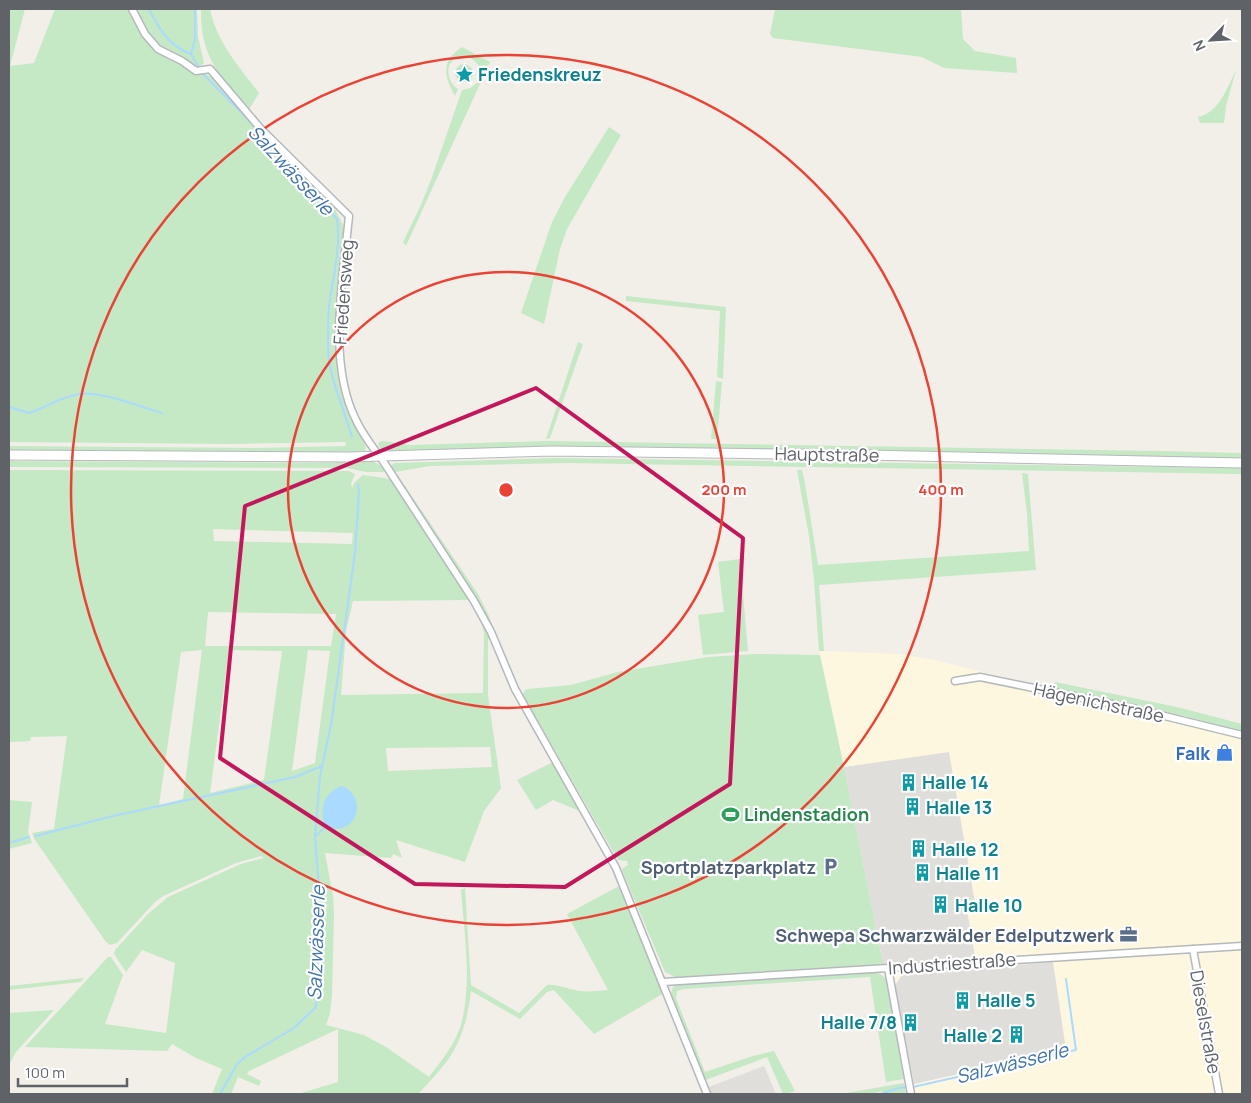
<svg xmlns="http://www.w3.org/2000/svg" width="1251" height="1103" font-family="Manrope,sans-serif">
<rect width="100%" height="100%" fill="#f1efe8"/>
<path fill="#fef7e0" d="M 819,651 L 899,654 L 934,660 L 1054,690 L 1184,716 L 1242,731 L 1242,1094 L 906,1094 L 887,985 L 844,767 Z"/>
<path fill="#e0deda" d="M 949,752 L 975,903 L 966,904 L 975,957 L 883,964 L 844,767 Z
M 1053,962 L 1066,1050 L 914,1084 L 895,985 L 902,975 Z
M 764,1066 L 776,1094 L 709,1094 L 706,1088 Z"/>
<path fill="#c5e8c5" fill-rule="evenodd" d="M 9,9 L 25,9 L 10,66 L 34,63 L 55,9 L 131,9 L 146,39 L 183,64 L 195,76 L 204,73 L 217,80 L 266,138 L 335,209 L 344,227 L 344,239 C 341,285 330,340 340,386 C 345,408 356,427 366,447 L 365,451 L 347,453 L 9,452 L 9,446 L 255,448 L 346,446 L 345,442 L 231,444 L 9,442 Z
M 136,9 L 197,9 L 198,36 L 204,63 L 200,66 L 193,65 L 160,47 L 148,33 Z
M 201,9 L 210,9 C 216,41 240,68 259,93 L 248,111 C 220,75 200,57 201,9 Z
M 775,9 L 961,9 L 963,39 L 975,51 L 1016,58 L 1017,73 L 944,68 L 922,57 L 773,38 L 770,34 Z
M 462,47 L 490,62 L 406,246 L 403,242 L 420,207 L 431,180 L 462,90 C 490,86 483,55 462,57 C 444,58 445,81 458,89 L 455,96 C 444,76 440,62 462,47 Z
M455 73a9 9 0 1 1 18 0a9 9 0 1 1-18 0Z
M 1236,70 L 1226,106 L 1224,123 L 1200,123 L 1198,117 C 1219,113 1227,88 1236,70 Z
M 609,127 L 621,135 L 567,229 L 560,249 L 544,324 L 521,313 L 552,222 L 565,197 Z
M 626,296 L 726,307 L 723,379 L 717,377 L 720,311 L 626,301 Z
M 578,342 L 583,344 L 550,438 L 546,439 Z
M 716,381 L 722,382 L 717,439 L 711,439 Z
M 383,441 L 410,445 L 548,441 L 1158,451 L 1242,453 L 1242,459 L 641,448 L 530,448 L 388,452 L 382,451 L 378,445 L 379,442 Z
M 554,458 L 1241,468 L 1242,474 L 570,463 L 429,466 L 396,472 L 393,472 L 390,467 L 394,463 Z
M 9,461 L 318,463 L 372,461 L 382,466 L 384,472 L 366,472 L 348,468 L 9,467 Z
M 9,470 L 349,471 L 355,474 L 351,484 L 352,488 L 354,483 L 363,475 L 391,479 L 471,600 L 353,601 L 346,631 L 341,695 L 483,693 L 484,633 L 481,619 L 490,635 L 488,640 L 488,695 L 501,788 L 484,811 L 465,862 L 396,840 L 402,858 L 393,854 L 391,858 L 325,853 L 333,896 L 334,913 L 332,995 L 330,1013 L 326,1025 L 364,1035 L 386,1047 L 429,1077 C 442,1060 457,1042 462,1021 C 472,980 464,931 461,890 L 465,888 L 471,985 L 519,1013 L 547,985 C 557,984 568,989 579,991 C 589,992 598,991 608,990 L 567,914 L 621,885 L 664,993 L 594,1034 L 554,990 L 547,992 L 520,1019 L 471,991 C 468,1016 462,1041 447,1061 C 438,1073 428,1083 418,1094 L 298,1094 L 338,1082 L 338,1029 L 249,1071 L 247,1074 L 261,1081 L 259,1086 L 238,1077 L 231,1094 L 212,1094 L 222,1069 L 196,1058 L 172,1044 L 167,1051 L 25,1047 L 108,957 L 111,957 L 123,975 L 105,1024 L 166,1033 L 175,963 L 142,950 L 126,972 L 114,954 L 115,950 L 148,914 L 168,897 L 241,864 L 264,858 L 261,856 L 236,863 L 163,896 L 155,902 L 117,943 L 110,945 L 106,942 L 35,840 L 32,833 L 54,829 L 67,736 L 31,737 L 30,741 L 9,742 ZM 213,529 L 353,533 L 352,544 L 214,541 ZM 208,612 L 336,614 L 331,646 L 205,646 ZM 202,650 L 183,799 L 159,805 L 181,652 ZM 229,650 L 282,651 L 264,780 L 210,793 ZM 308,650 L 330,651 L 315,763 L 292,771 ZM 490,747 L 492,767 L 388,771 L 386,748 Z
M 797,470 L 802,470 L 805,483 L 818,565 L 1029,551 L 1027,513 L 1022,473 L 1028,474 L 1036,570 L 819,585 L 824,651 L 819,651 L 814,580 L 809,536 Z
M 399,475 L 399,477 L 478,594 L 489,616 L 499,645 C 471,585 433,531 396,477 Z
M 740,559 L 748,651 L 703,655 L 698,615 L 724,612 L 718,562 Z
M 755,654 L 820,655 L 844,767 L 883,964 L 676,977 L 665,972 L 622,870 L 623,868 L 628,865 L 627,861 L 618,860 L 523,695 L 525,690 L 528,689 L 571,685 L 618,672 L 708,657 Z
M 1055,682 L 1177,707 L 1242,724 L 1242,731 L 1184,716 L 1054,690 Z
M 553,762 L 555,764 L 582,812 L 553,800 L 536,810 L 517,780 Z
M 9,800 L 32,802 L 28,832 L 32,843 L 9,849 Z
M 873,972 L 878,973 L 886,978 L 904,1079 L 886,1082 L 870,977 L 684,989 L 677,991 L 676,998 L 705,1072 L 753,1056 L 774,1051 L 795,1091 L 783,1094 L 767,1057 L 703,1081 L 671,995 L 673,987 L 681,983 Z
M 84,978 L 80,982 L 9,990 L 9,986 Z
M 54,1010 L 16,1052 L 9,1065 L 9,1013 Z
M 904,1083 L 906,1094 L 884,1094 L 882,1091 L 871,1094 L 840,1094 Z"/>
<path fill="#aadaff" d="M 341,786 C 364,793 362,827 337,829 C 333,829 328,827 325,827 C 320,808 322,795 341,786 Z"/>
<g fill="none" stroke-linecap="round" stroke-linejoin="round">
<path stroke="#aadaff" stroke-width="2" d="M 149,9 C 159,29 169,46 191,54
M 195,9 L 195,39 L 191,54 L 199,68
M 202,73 L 241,112 L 337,219 C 341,249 333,277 329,306 C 328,318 328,330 328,341 C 327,375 343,405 352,437
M 9,407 L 29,413 C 46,407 63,396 80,394 C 102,391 140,407 162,413
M 35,836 L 113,816 L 295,777 L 322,766
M 316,836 L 325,827
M 9,843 L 29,837
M 913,1087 L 1076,1050 L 1066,979
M 220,1094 L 237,1064 L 245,1057 L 294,1028 L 316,1007 L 321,916 L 315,837 L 320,776 L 331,725 L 355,553 L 359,492 L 358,484
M 880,1094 L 899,1088 L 908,1087"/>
<defs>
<path id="street" d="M 132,9 L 145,34 L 158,49 L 182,61 L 196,71 L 210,69 L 261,129 L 349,216 C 343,278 327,363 356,420 C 363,435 373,448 383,461 L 474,601 L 491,632 L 515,689 L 616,868 L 707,1094
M 955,681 L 980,677 L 1136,709 L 1242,735
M 1193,949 L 1219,1094
M 888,968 L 911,1094
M 663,982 L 1242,946"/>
<path id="secondary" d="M 9,455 L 349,457 L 552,451 L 867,455 L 1242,463"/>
</defs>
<use href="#street" stroke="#b5b8bc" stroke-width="9"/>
<use href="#secondary" stroke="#b6babf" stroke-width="11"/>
<use href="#street" stroke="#fff" stroke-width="6"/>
<use href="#secondary" stroke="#fff" stroke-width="9"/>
</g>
<path fill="none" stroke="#c2185b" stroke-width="4" stroke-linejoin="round" d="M 536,388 L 743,538 L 730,784 L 565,887 L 415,884 L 220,758 L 245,506 Z"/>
<g fill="none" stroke="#ea4335" stroke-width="2.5">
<circle cx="506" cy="490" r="218"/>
<circle cx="506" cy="490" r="435"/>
</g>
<defs>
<symbol id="sight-bare" viewBox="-9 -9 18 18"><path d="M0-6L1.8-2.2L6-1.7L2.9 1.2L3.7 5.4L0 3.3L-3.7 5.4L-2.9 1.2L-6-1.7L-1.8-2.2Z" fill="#0f9aa8" stroke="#fff" stroke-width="2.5" paint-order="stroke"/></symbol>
<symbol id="shop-bare" viewBox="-9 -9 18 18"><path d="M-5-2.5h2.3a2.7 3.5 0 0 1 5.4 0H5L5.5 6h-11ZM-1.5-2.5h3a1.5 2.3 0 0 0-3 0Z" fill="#3f7fe0" stroke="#fff" stroke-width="2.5" paint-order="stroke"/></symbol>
<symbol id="building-bare" viewBox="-9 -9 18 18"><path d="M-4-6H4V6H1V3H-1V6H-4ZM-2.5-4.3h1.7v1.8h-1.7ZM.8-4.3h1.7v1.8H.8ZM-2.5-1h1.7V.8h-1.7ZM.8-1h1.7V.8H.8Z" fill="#0f9aa8" stroke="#fff" stroke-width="2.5" paint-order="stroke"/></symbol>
<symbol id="stadium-bare" viewBox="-9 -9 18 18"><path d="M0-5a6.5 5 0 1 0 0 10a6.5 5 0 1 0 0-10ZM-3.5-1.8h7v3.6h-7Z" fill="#2e9e5b" stroke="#fff" stroke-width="2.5" paint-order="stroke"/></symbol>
<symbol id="parking-bare" viewBox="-9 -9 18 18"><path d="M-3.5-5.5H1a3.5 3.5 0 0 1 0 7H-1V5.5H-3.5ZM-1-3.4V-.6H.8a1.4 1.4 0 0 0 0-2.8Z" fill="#5c6f8a" stroke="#fff" stroke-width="2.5" paint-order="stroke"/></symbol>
<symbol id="office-bare" viewBox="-9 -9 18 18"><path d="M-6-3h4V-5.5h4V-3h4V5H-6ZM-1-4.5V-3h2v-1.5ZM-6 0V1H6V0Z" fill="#5c6f8a" stroke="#fff" stroke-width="2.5" paint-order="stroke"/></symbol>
</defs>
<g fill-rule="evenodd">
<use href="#sight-bare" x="452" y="62" width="25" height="25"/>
<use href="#shop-bare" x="1212" y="740" width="25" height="25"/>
<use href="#building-bare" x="896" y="770" width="25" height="25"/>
<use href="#building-bare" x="900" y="794" width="25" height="25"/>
<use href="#stadium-bare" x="718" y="802" width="25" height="25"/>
<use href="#building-bare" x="906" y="836" width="25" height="25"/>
<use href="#parking-bare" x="818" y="854" width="25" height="25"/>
<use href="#building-bare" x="910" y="860" width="25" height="25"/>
<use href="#building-bare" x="928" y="892" width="25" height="25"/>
<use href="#office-bare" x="1116" y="922" width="25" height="25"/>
<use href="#building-bare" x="950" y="988" width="25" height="25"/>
<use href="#building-bare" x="898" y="1010" width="25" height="25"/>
<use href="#building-bare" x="1004" y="1022" width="25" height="25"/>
</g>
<g text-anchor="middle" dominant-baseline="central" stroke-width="4.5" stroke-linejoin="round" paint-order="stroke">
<g font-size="18" font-weight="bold" fill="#0d838f" stroke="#fff" text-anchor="start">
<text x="478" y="74">Friedenskreuz</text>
<text x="922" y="782">Halle 14</text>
<text x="926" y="807">Halle 13</text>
<text x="932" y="849">Halle 12</text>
<text x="936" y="873">Halle 11</text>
<text x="955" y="905">Halle 10</text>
<text x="977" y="1000">Halle 5</text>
<text x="897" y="1022" text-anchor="end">Halle 7/8</text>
<text x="1002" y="1035" text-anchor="end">Halle 2</text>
</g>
<g font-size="18" fill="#5f6368" stroke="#fff">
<text transform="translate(343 292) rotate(-86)">Friedensweg</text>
<text transform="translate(827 454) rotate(1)">Hauptstraße</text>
<text transform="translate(1099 702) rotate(12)">Hägenichstraße</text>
<text transform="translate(952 963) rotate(-4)">Industriestraße</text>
<text transform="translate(1206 1022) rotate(80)">Dieselstraße</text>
</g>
<g font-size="18" font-weight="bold" fill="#366cbe" stroke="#fff" text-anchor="end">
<text x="1210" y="753">Falk</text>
</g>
<g font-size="18" font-weight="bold" fill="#27864d" stroke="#fff" text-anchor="start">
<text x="744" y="814">Lindenstadion</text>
</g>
<g font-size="18" font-weight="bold" fill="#4e5e75" stroke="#fff" text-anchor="end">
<text x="816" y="867">Sportplatzparkplatz</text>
<text x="1114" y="935">Schwepa Schwarzwälder Edelputzwerk</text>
</g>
<g font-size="19" font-style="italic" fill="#4174aa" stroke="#fff">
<text transform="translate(291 170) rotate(47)">Salzwässerle</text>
<text transform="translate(316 943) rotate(-88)">Salzwässerle</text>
<text transform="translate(1012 1063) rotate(-14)">Salzwässerle</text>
</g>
</g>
<circle cx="506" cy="490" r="8" fill="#ea4335" stroke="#fff" stroke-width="2.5"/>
<g font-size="15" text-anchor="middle" font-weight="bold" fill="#ea4335" stroke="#fff" stroke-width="4.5" stroke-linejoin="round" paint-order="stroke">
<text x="724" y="495">200 m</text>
<text x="941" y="495">400 m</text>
</g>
<rect width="1251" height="1103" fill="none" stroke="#5f6368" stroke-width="20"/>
<g transform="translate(1211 40) rotate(245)" stroke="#ffffff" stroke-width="4" paint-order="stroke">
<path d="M0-4L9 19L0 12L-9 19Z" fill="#5f6368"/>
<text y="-8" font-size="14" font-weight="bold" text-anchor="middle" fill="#5f6368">N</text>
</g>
<path d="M18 1078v8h109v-8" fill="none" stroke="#5f6368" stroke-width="2.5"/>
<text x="25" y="1078" font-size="15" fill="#5f6368" stroke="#ffffff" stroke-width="4" paint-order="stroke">100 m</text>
</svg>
